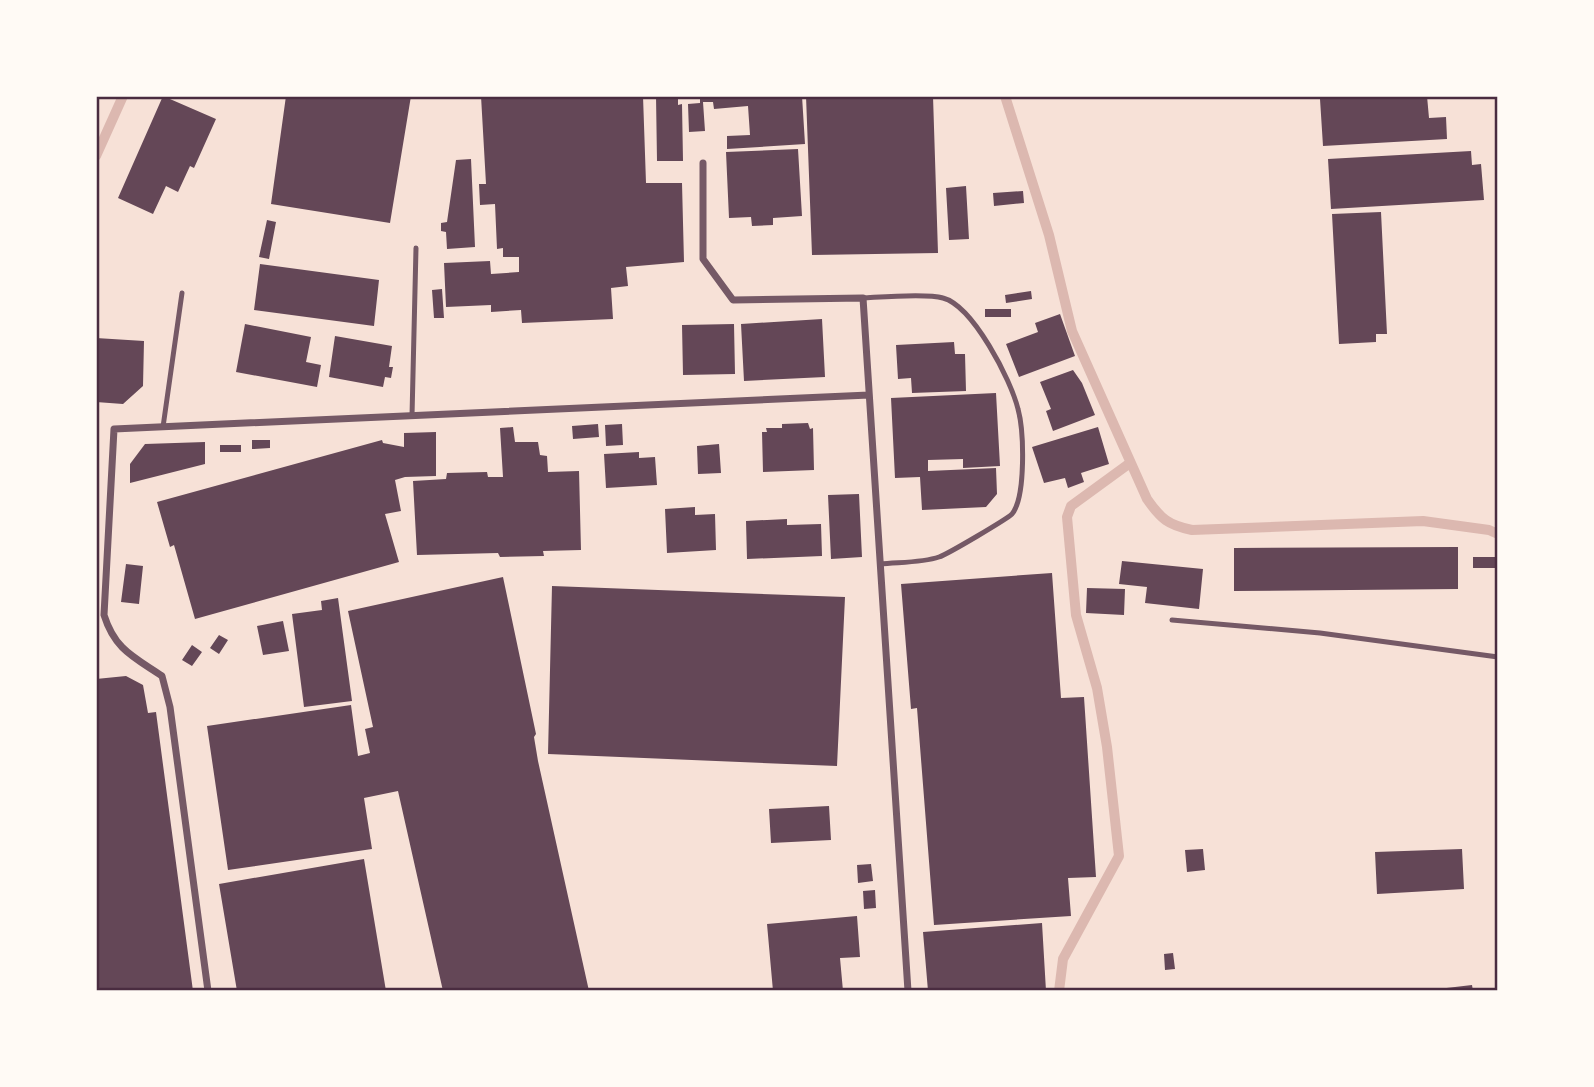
<svg xmlns="http://www.w3.org/2000/svg" width="1594" height="1087" font-family="'Open Sans',sans-serif">
<rect width="100%" height="100%" fill="#f7e1d7"/>
<g fill="none" stroke-linecap="round" stroke-linejoin="round">
<path stroke="#dcb8b0" stroke-width="10" d="M 1005,96 L 1049,235 L 1072,331 L 1147,499 C 1161,519 1168,525 1192,530 L 1423,521 L 1489,530 L 1498,534
M 96,156 L 123,96
M 1059,991 L 1063,959 L 1119,856 L 1107,747 L 1097,688 L 1076,615 L 1067,517 L 1071,506 L 1130,463"/>
</g>
<path fill="#644757" d="M 163,96 L 216,119 L 194,168 L 190,166 L 178,192 L 166,186 L 153,214 L 118,198 Z
M 286,96 L 411,96 L 390,223 L 271,204 Z
M 481,96 L 643,96 L 646,183 L 682,183 L 684,262 L 626,267 L 628,286 L 611,288 L 613,319 L 522,323 L 521,310 L 491,312 L 491,305 L 446,307 L 444,263 L 490,261 L 491,274 L 519,272 L 519,257 L 503,257 L 503,248 L 497,249 L 495,204 L 480,205 L 479,184 L 486,184 Z
M 656,96 L 678,96 L 678,105 L 682,104 L 683,161 L 657,161 Z
M 700,96 L 802,96 L 805,144 L 727,149 L 727,136 L 750,135 L 748,106 L 714,109 L 713,102 L 703,102 L 705,131 L 689,132 L 688,104 L 700,103 Z
M 806,96 L 933,96 L 938,253 L 812,255 Z
M 1366,96 L 1427,96 L 1429,118 L 1446,117 L 1447,139 L 1323,146 L 1320,99 Z
M 798,149 L 802,216 L 773,218 L 773,225 L 752,226 L 751,217 L 729,218 L 726,152 Z
M 1471,151 L 1472,165 L 1481,164 L 1484,200 L 1331,209 L 1328,159 Z
M 471,159 L 475,247 L 447,249 L 446,232 L 441,231 L 441,223 L 447,222 L 456,160 Z
M 966,186 L 969,239 L 949,240 L 946,188 Z
M 1023,191 L 1024,203 L 994,206 L 993,193 Z
M 1381,212 L 1387,334 L 1376,334 L 1376,342 L 1339,344 L 1332,214 Z
M 267,220 L 276,222 L 269,259 L 259,257 Z
M 260,264 L 379,280 L 374,326 L 254,310 Z
M 442,289 L 444,318 L 434,318 L 432,290 Z
M 1031,291 L 1032,299 L 1006,303 L 1005,295 Z
M 985,309 L 1011,309 L 1011,317 L 985,317 Z
M 1060,314 L 1075,356 L 1019,377 L 1006,344 L 1038,332 L 1035,323 Z
M 822,319 L 825,377 L 744,381 L 741,324 Z
M 245,324 L 311,337 L 306,362 L 321,365 L 317,387 L 236,372 Z
M 734,324 L 735,374 L 683,375 L 682,325 Z
M 335,336 L 392,346 L 389,367 L 393,367 L 391,378 L 385,377 L 383,387 L 329,377 Z
M 96,338 L 144,341 L 143,386 L 123,404 L 96,402 Z
M 954,342 L 955,354 L 965,354 L 966,391 L 912,393 L 911,378 L 898,379 L 896,345 Z
M 1073,370 L 1082,383 L 1095,415 L 1053,431 L 1046,411 L 1051,409 L 1040,382 Z
M 996,393 L 1000,466 L 963,468 L 963,459 L 928,460 L 928,471 L 996,468 L 997,494 L 986,507 L 922,510 L 920,477 L 895,478 L 891,398 Z
M 808,423 L 810,429 L 813,428 L 814,470 L 763,472 L 762,432 L 767,432 L 766,428 L 782,428 L 782,424 Z
M 598,424 L 599,437 L 573,439 L 572,426 Z
M 622,424 L 623,445 L 606,446 L 605,425 Z
M 513,427 L 515,442 L 538,442 L 540,455 L 547,456 L 548,472 L 579,471 L 581,550 L 543,551 L 544,556 L 500,557 L 498,553 L 417,555 L 413,481 L 446,479 L 447,473 L 487,472 L 488,477 L 503,477 L 500,428 Z
M 1098,427 L 1109,464 L 1081,473 L 1084,482 L 1068,488 L 1065,478 L 1044,483 L 1032,447 Z
M 436,432 L 436,476 L 405,477 L 395,480 L 401,511 L 385,514 L 399,562 L 195,619 L 174,545 L 170,547 L 157,502 L 382,440 L 383,443 L 404,447 L 404,433 Z
M 252,440 L 270,440 L 270,448 L 252,449 Z
M 205,442 L 205,464 L 130,483 L 130,464 L 145,444 Z
M 719,444 L 721,473 L 698,474 L 697,446 Z
M 220,445 L 241,445 L 241,452 L 220,452 Z
M 639,452 L 639,458 L 655,457 L 657,485 L 606,488 L 604,454 Z
M 859,494 L 862,557 L 831,559 L 828,495 Z
M 695,507 L 695,515 L 715,514 L 716,550 L 667,553 L 665,509 Z
M 787,519 L 787,525 L 821,524 L 822,556 L 747,559 L 746,521 Z
M 1458,547 L 1458,589 L 1234,591 L 1234,548 Z
M 1473,557 L 1498,557 L 1498,568 L 1473,568 Z
M 1122,561 L 1203,569 L 1199,609 L 1145,603 L 1147,587 L 1119,584 Z
M 126,564 L 143,566 L 139,604 L 121,602 Z
M 1052,573 L 1061,698 L 1084,697 L 1096,877 L 1068,878 L 1071,916 L 934,925 L 917,708 L 911,709 L 901,584 Z
M 503,577 L 536,734 L 534,737 L 538,761 L 589,991 L 443,991 L 398,791 L 364,798 L 372,849 L 228,870 L 207,726 L 351,705 L 358,756 L 370,753 L 365,729 L 373,727 L 348,611 Z
M 552,586 L 845,597 L 837,766 L 548,754 Z
M 1087,588 L 1125,589 L 1124,615 L 1086,613 Z
M 338,598 L 352,701 L 304,707 L 292,614 L 322,610 L 321,601 Z
M 283,621 L 289,651 L 263,655 L 257,626 Z
M 219,635 L 228,640 L 219,654 L 210,648 Z
M 192,645 L 202,652 L 192,666 L 182,660 Z
M 126,676 L 143,685 L 148,713 L 156,712 L 193,991 L 96,991 L 96,679 Z
M 829,806 L 831,840 L 771,843 L 769,809 Z
M 1203,849 L 1205,870 L 1187,872 L 1185,850 Z
M 1462,849 L 1464,889 L 1377,894 L 1375,852 Z
M 364,859 L 386,991 L 237,991 L 219,884 Z
M 871,864 L 873,881 L 858,883 L 857,865 Z
M 875,890 L 876,908 L 864,909 L 863,891 Z
M 857,916 L 860,957 L 840,958 L 843,991 L 773,991 L 767,924 Z
M 1042,923 L 1046,991 L 928,991 L 923,932 Z
M 1173,953 L 1175,969 L 1165,970 L 1164,954 Z
M 1472,985 L 1473,991 L 1438,991 L 1438,989 Z"/>
<g fill="none" stroke-linecap="round" stroke-linejoin="round">
<path stroke="#755966" stroke-width="5" d="M 863,298 C 882,297 926,293 943,298 C 973,306 1011,380 1018,409 C 1024,431 1026,497 1012,514 C 1007,519 948,554 939,557 C 922,563 898,562 880,564
M 412,416 L 416,248
M 163,427 L 182,293
M 1172,620 L 1320,633 L 1498,657"/>
<path stroke="#755966" stroke-width="7" d="M 703,163 L 703,259 L 733,300 L 863,298 L 908,991
M 208,991 L 170,707 L 162,676 C 134,657 115,650 104,615 L 114,429 L 869,395"/>
</g>
<rect width="1594" height="1087" fill="none" stroke="#fffaf5" stroke-width="196"/>
<rect x="98" y="98" width="1398" height="891" fill="none" stroke="#4a2c40" stroke-width="2.5"/>
</svg>
